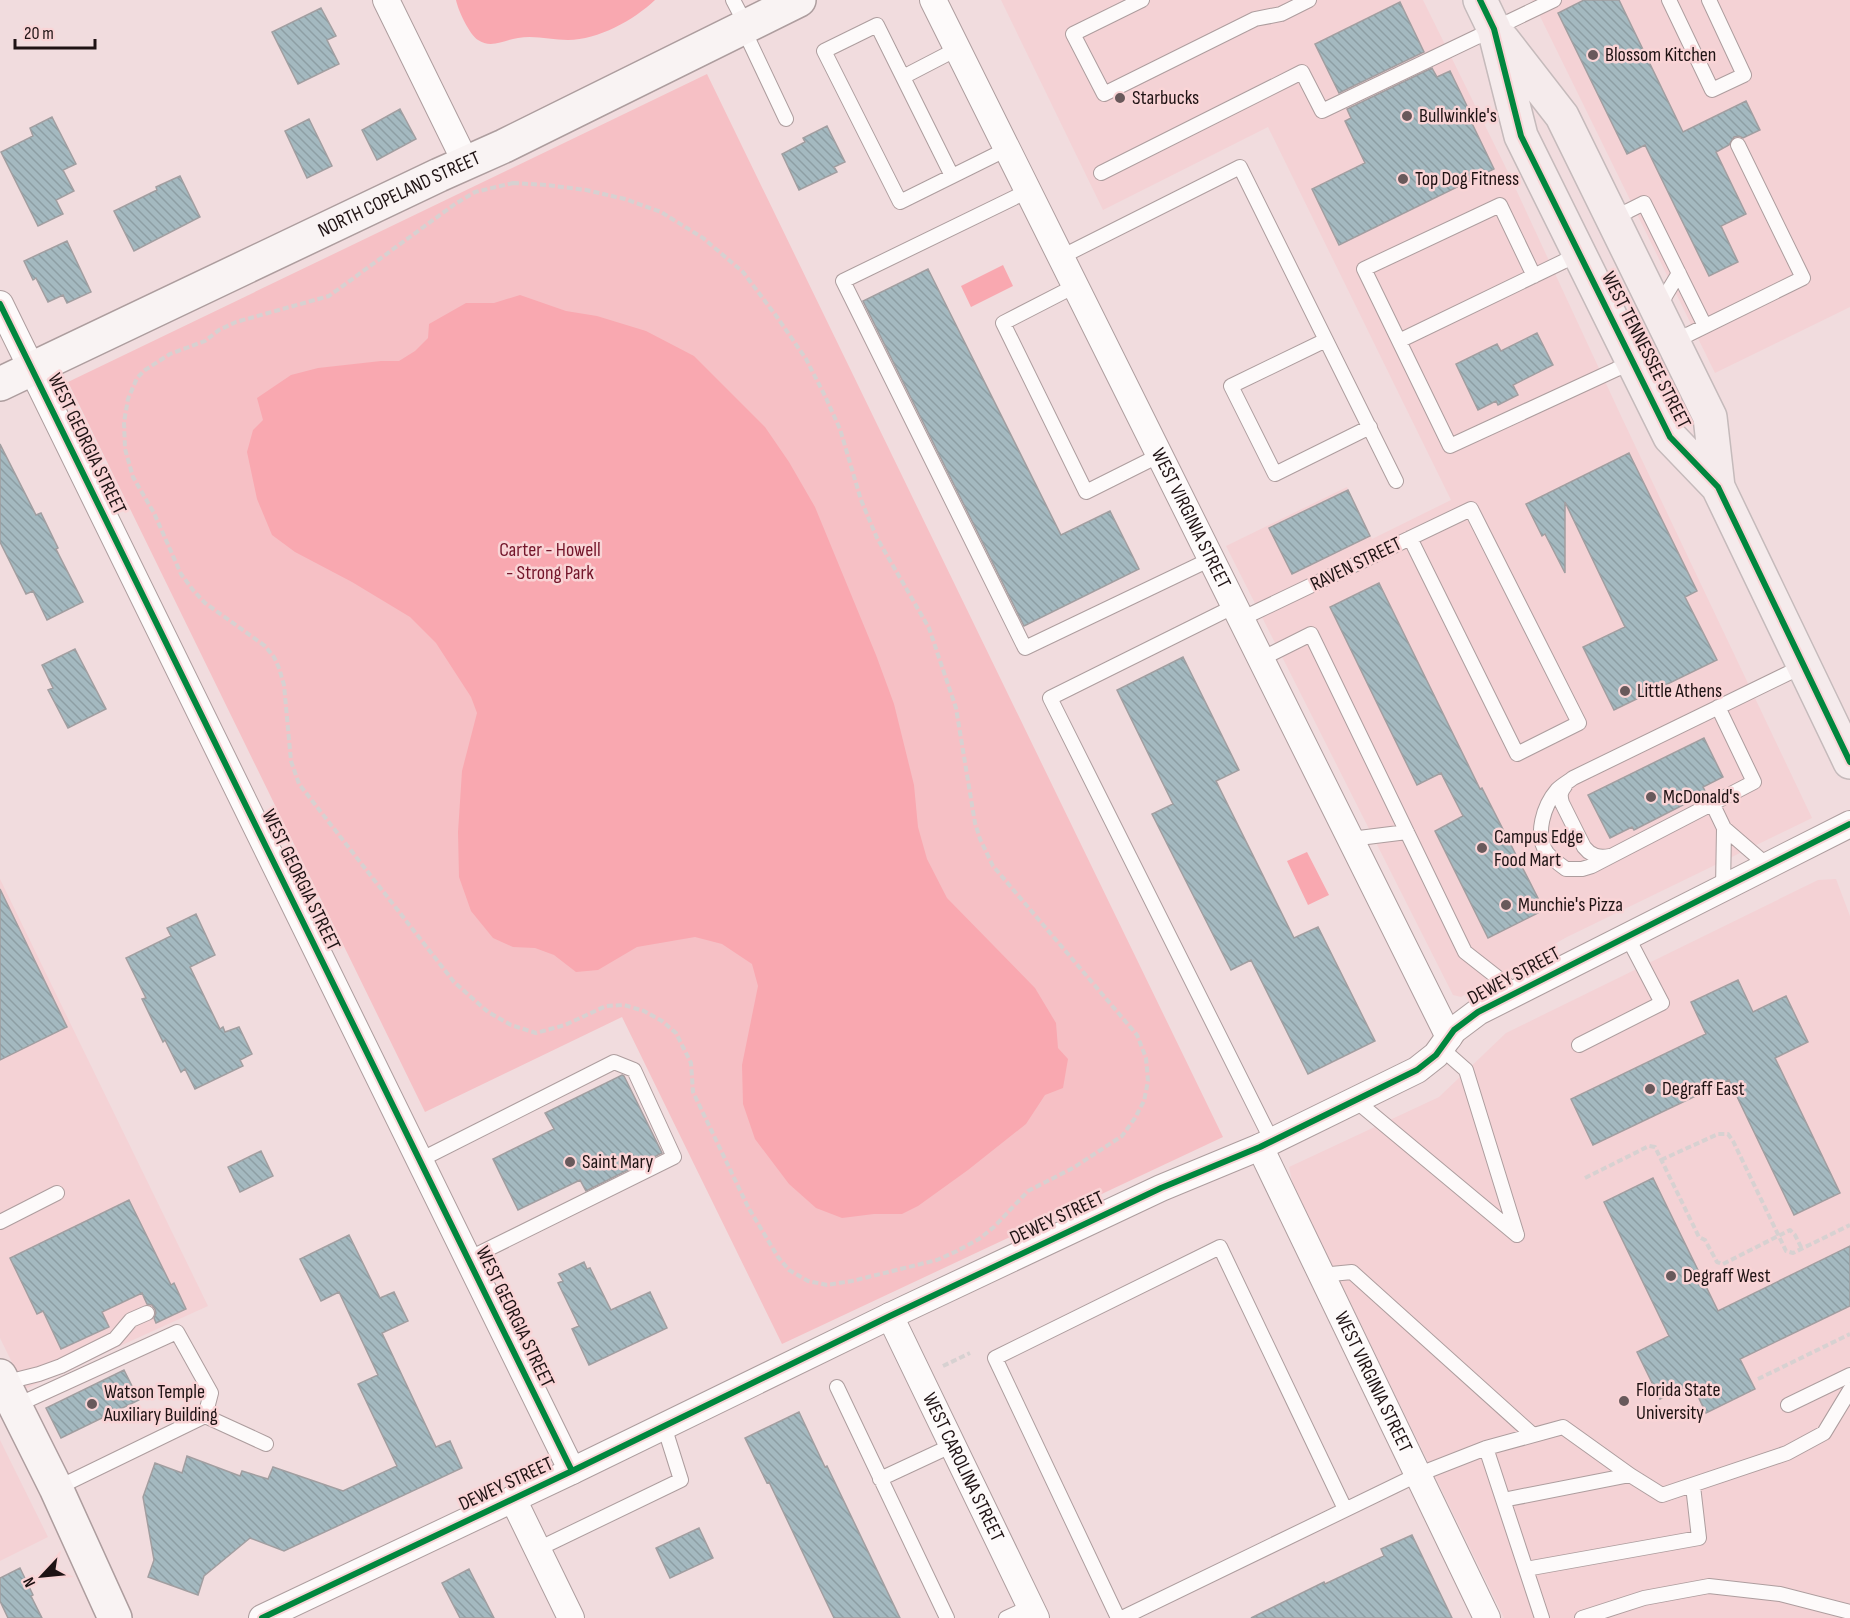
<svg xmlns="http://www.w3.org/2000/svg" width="1850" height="1618" font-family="'Sofia Sans Condensed',sans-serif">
<defs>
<pattern id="building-back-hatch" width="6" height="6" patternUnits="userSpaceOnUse" patternTransform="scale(1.5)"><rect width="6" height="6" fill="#a4b9c0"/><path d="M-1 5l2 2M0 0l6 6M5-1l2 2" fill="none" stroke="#8d9ea4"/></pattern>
</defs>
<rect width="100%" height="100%" fill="#f1dcde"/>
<path fill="#f4d2d5" d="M 1001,0 L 1423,0 L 1506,168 L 1622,418 L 1812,818 L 1567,937 L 1461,997 L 1453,995 L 1226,546 L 1347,487 L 1372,539 L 1451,500 L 1268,127 L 1103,210 Z
M 1532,0 L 1850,0 L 1850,307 L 1715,373 Z
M 0,879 L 208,1306 L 25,1389 L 0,1338 Z
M 1836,879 L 1850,916 L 1850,1618 L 1504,1618 L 1293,1185 L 1289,1167 L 1439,1097 L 1506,1033 L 1818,880 Z
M 0,1440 L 48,1537 L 0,1561 Z"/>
<path fill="#f6c0c5" d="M 707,74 L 1223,1137 L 782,1344 L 622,1017 L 425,1112 L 68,382 Z"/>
<path fill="#f9a8b0" d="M 456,0 L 655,0 C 634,20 598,40 568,40 C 551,40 535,35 518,38 C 504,40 491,49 478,40 C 469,34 458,10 456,0 Z
M 1003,265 L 1013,286 L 971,307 L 961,286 Z
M 520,295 L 566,311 L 597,316 L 646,331 L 694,356 L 765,427 L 789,462 L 815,507 L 876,655 L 894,704 L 914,785 L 918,827 L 927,859 L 947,898 L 1035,988 L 1056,1023 L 1058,1048 L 1068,1059 L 1063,1088 L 1045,1095 L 1026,1124 L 968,1170 L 918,1206 L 902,1214 L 874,1214 L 842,1218 L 816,1208 L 789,1184 L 755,1139 L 743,1104 L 742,1065 L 758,986 L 752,964 L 722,944 L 695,937 L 637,947 L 598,970 L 576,972 L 554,955 L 535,948 L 513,947 L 493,938 L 471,911 L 459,877 L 458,832 L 462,771 L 477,713 L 471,697 L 436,643 L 410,617 L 352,582 L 295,552 L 272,535 L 257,499 L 247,452 L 253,430 L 263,420 L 257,398 L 291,375 L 318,368 L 381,361 L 399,361 L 415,351 L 428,338 L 429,324 L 466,303 L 494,303 Z
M 1307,852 L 1329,895 L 1308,905 L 1287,861 Z"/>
<path fill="url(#building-back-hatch)" stroke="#a19ea0" stroke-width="1.5" d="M 1584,0 L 1619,0 L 1683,132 L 1746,101 L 1760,130 L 1743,138 L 1739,136 L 1734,137 L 1729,145 L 1716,152 L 1746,214 L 1721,226 L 1738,262 L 1709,276 L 1645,145 L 1627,154 L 1558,13 Z
M 1400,2 L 1424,52 L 1339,93 L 1315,44 Z
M 321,8 L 336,36 L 327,40 L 339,64 L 298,84 L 272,32 Z
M 1432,68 L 1437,77 L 1450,71 L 1469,110 L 1466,111 L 1494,169 L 1339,245 L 1312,189 L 1365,163 L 1345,121 L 1351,118 L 1347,109 Z
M 400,109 L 416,139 L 377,160 L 362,130 Z
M 52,117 L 76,164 L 63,170 L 74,191 L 56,200 L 63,214 L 38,226 L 1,152 L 33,136 L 30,128 Z
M 309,119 L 332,166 L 307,178 L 285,131 Z
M 827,126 L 845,162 L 834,167 L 837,172 L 799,190 L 782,154 L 805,142 L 803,138 Z
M 180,176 L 200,217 L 134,251 L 114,211 L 157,190 L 156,187 Z
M 67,241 L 91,292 L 67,303 L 63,295 L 48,302 L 36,278 L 33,280 L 24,261 Z
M 928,269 L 1061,535 L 1110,511 L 1139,569 L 1024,626 L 863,301 Z
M 1537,333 L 1553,365 L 1513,385 L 1518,395 L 1498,405 L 1496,401 L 1478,410 L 1456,364 L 1497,344 L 1501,351 Z
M 0,444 L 36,515 L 41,513 L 58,548 L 56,549 L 83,602 L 47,620 L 33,591 L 26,594 L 0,542 Z
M 1629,453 L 1697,591 L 1685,597 L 1717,660 L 1614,710 L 1583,647 L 1625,627 L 1565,502 L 1565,573 L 1545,534 L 1542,536 L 1526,504 Z
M 1348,490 L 1370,536 L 1292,574 L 1269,528 Z
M 1379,583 L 1480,789 L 1482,788 L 1544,910 L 1488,938 L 1435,831 L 1463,816 L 1441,773 L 1417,785 L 1330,607 Z
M 75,649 L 106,709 L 68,728 L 48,690 L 53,688 L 42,665 Z
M 1183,657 L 1239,770 L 1216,781 L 1294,938 L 1318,927 L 1375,1041 L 1308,1074 L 1251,960 L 1231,970 L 1152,814 L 1173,804 L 1117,690 Z
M 1704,738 L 1723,777 L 1703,787 L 1705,791 L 1687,799 L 1689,802 L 1634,830 L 1632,827 L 1610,838 L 1588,795 Z
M 0,889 L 67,1027 L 0,1060 Z
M 196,914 L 215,955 L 190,967 L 220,1029 L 223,1027 L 225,1032 L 239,1027 L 252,1054 L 240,1060 L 243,1066 L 195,1089 L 185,1069 L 181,1072 L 165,1040 L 163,1042 L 142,999 L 146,998 L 126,958 L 171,936 L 167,928 Z
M 1738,980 L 1753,1012 L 1786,996 L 1808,1042 L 1775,1058 L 1840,1193 L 1794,1215 L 1729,1080 L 1593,1145 L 1571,1099 L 1706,1034 L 1691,1002 Z
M 622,1075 L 624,1076 L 662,1153 L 586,1191 L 580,1180 L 518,1210 L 493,1159 L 554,1129 L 545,1113 Z
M 261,1151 L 273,1176 L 240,1192 L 228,1167 Z
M 1653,1178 L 1718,1311 L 1850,1246 L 1850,1306 L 1740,1359 L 1755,1389 L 1706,1413 L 1692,1384 L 1660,1399 L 1637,1352 L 1669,1336 L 1604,1202 Z
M 129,1200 L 171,1285 L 174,1283 L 186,1309 L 156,1323 L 154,1318 L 156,1313 L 155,1309 L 152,1305 L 147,1304 L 142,1293 L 102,1312 L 109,1327 L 61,1349 L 43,1311 L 37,1314 L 10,1258 Z
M 349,1235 L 380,1298 L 394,1292 L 408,1321 L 382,1333 L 436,1447 L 450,1441 L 462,1468 L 284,1551 L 250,1538 L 204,1576 L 198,1595 L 148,1577 L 154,1560 L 143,1497 L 155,1463 L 182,1473 L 187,1456 L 240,1476 L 242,1471 L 268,1479 L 273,1467 L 343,1491 L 397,1466 L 358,1384 L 378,1375 L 339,1292 L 321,1301 L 300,1259 Z
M 584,1262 L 587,1269 L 590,1268 L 611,1310 L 650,1292 L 667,1328 L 589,1365 L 572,1329 L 579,1326 L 558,1283 L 563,1281 L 559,1274 Z
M 124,1370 L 139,1400 L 61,1438 L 46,1408 Z
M 799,1412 L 825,1467 L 827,1466 L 900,1618 L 834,1618 L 769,1482 L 767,1483 L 745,1438 Z
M 699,1528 L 713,1558 L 670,1578 L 656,1548 Z
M 1412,1535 L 1452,1618 L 1251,1618 L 1324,1582 L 1325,1584 L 1384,1556 L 1381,1549 Z
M 20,1568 L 33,1595 L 31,1596 L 42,1618 L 8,1618 L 0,1601 L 0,1578 Z
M 469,1569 L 494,1618 L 460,1618 L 442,1583 Z"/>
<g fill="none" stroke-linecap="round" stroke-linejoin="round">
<defs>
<path id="lane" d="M 733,0 L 746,25
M 1142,0 L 1073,34 L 1104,94 L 1255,19 L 1281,14 L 1309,0
M 1669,0 L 1712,90 L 1744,75 L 1709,0
M 743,28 L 786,119
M 903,77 L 957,49
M 1101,173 L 1302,72 L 1322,111 L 1554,0
M 952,176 L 877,25 L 824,51 L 900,202 L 1007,149
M 1028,191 L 843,281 L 1025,648 L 1211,559
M 1612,219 L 1644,203 L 1705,326
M 1061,257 L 1240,167 L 1396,481
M 1534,276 L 1500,205 L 1364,269 L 1450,446 L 1632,362
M 1075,286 L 1003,323 L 1086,492 L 1160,455
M 1658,308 L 1679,273
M 1326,340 L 1231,386 L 1275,474 L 1370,427
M 1399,341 L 1579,254
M 1673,342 L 1803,278 L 1738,145
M 1235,606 L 1050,698 L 1272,1141
M 1241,619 L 1471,509 L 1579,723 L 1517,754 L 1410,538
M 1261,659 L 1311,634 L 1465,952 L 1516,992
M 1718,707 L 1754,782 L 1592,866 L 1582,869 L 1566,869 C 1559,864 1552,859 1547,853 C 1534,835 1544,805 1557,790 C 1562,785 1568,782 1573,778 L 1803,666
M 1565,786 C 1560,792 1560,796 1562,803 L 1584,847 C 1591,856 1599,858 1610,856
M 1712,803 L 1724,828 L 1768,866
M 1351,839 L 1407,832
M 1723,889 L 1724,828
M 1579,1045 L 1662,1003 L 1627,936
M 1441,1048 L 1466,1070 L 1517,1235
M 1355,1100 L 1517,1235
M 420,1160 L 614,1062 L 634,1070 L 674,1157 L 468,1259
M 0,1222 L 57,1193
M 1321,1275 L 1352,1272 L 1533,1435
M 3,1383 L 39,1374 L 61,1366 L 115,1339 L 131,1320 L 147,1313
M 837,1387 L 947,1618
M 1788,1405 L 1850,1375
M 15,1406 L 177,1332 L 211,1393 L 205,1416 L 57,1488
M 205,1416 L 266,1444
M 1486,1448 L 1542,1618
M 880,1479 L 953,1445
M 1503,1500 L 1630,1475
M 538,1549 L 681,1480 L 664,1426
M 1526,1569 L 1699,1538 L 1693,1486
M 1006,1618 L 1030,1607
M 1118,1618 L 995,1358 L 1220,1247 L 1345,1509
M 1122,1618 L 1417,1475 L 1486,1448 L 1563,1427 L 1630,1475 L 1662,1495 L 1787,1453 L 1824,1433 L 1850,1390
M 1582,1618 L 1644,1598 L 1709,1586 L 1780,1594 L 1850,1612"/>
<g id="street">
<path d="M 386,0 L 466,163"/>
<path id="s1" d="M 933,0 L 1449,1037"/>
<path d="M 0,304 L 572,1471"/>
<path id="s2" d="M 1260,1147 L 1487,1618"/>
<path id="s3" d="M 890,1316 L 1036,1618"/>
<path d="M 513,1499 L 571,1618"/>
<path d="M 262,1618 L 572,1471 L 890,1316 L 1161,1188 L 1260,1147 L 1417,1070 L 1436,1055 L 1454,1030 L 1478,1012 L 1850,824"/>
</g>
<g id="secondary">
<path id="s4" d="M 0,384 L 439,175 L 504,146 L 799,0"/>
<path d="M 0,1376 L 56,1488 L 115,1618"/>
</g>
<path id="primary" d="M 1480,0 L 1494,29 L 1521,136 L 1670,437 L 1718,487 L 1850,762
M 1503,40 L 1562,116 L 1710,417 L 1718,487"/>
</defs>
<use href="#lane" stroke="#ad9d9e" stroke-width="16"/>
<use href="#street" stroke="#ad9d9e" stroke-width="28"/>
<use href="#secondary" stroke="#ad9d9e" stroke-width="36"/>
<use href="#primary" stroke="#c5babb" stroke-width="36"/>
<path stroke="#d7d1d1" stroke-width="4" stroke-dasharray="6 3" stroke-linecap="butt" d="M 513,183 L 547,185 L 586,190 L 625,199 L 661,212 L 703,238 L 743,272 L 777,317 L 806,359 L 825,396 L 840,429 L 861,500 L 877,538 L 929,628 L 956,708 L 975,823 L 980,839 L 993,866 L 1137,1035 L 1146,1058 L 1148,1081 L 1144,1101 L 1135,1118 L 1122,1136 L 1073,1168 L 1028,1191 L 994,1227 L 979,1239 L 957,1251 L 937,1260 L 852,1281 L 827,1285 L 808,1281 L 789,1270 L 778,1257 L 748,1207 L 693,1092 L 691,1063 L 676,1033 L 662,1021 L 644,1011 L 624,1005 L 606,1006 L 565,1025 L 536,1033 L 511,1025 L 488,1012 L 454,982 L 299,784 L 291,761 L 284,685 L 279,668 L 274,657 L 265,646 L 205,603 L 193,590 L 181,574 L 154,513 L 133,477 L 125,449 L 124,422 L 128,399 L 137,378 L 145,370 L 170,354 L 205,341 L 219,330 L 236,322 L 329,296 L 455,204 L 475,192 Z
M 1661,1160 L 1718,1134 L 1728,1134 L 1733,1141 L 1786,1251 L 1793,1253 L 1850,1225
M 1585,1178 L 1649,1146 L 1655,1147 L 1699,1237 L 1705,1240 L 1717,1262 L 1723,1264 L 1790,1230 L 1795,1235 L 1802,1249
M 943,1366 L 970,1353
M 1758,1379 L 1850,1334"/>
<use href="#lane" stroke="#fdfafa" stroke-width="14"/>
<use href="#street" stroke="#fdfafa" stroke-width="26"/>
<use href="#secondary" stroke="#f9f3f3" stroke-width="33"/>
<use href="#primary" stroke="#f5ebec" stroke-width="33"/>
<defs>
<path id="cycleway" d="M 1480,0 L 1494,29 L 1521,136 L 1670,437 L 1718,487 L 1850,762
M 0,304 L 572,1471
M 262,1618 L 572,1471 L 890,1316 L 1161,1188 L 1260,1147 L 1417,1070 L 1436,1055 L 1454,1030 L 1478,1012 L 1850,824"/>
</defs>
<use href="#cycleway" stroke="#f9d4d6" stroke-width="10"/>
<use href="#cycleway" stroke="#00873e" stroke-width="6"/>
</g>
<g fill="#68595b" stroke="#f9d4d6" stroke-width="2">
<circle cx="1593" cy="55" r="6"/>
<circle cx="1120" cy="98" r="6"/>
<circle cx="1407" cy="116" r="6"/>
<circle cx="1403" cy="179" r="6"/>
<circle cx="1625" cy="691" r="6"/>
<circle cx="1651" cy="797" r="6"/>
<circle cx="1482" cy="848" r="6"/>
<circle cx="1506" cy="905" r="6"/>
<circle cx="1650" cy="1089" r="6"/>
<circle cx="570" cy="1162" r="6"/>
<circle cx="1671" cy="1276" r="6"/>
<circle cx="1624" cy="1401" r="6"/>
<circle cx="92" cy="1404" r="6"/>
</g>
<g text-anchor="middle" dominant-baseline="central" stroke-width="5" stroke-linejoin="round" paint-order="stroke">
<g font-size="20" fill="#1f1314" stroke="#f9d4d6" text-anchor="start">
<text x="1605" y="55">Blossom Kitchen</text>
<text x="1132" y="98">Starbucks</text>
<text x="1419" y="116">Bullwinkle's</text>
<text x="1415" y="179">Top Dog Fitness</text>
<text x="1637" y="691">Little Athens</text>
<text x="1663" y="797">McDonald's</text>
<text x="1494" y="837">Campus Edge<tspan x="1494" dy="23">Food Mart</tspan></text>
<text x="1518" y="905">Munchie's Pizza</text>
<text x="1662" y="1089">Degraff East</text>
<text x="582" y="1162">Saint Mary</text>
<text x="1683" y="1276">Degraff West</text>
<text x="1636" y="1390">Florida State<tspan x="1636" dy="23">University</tspan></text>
<text x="104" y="1392">Watson Temple<tspan x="104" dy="23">Auxiliary Building</tspan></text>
</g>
<g font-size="20" fill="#1f1314" stroke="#f9d4d6">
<text stroke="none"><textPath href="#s4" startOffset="442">NORTH COPELAND STREET</textPath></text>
<text transform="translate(1646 350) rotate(63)">WEST TENNESSEE STREET</text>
<text transform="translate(87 444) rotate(64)">WEST GEORGIA STREET</text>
<text stroke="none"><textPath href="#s1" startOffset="579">WEST VIRGINIA STREET</textPath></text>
<text transform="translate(1356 564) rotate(-26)">RAVEN STREET</text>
<text transform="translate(301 880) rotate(64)">WEST GEORGIA STREET</text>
<text transform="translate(1514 976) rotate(-28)">DEWEY STREET</text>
<text transform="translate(1057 1218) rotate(-25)">DEWEY STREET</text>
<text transform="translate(515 1317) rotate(64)">WEST GEORGIA STREET</text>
<text stroke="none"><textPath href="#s2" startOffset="261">WEST VIRGINIA STREET</textPath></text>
<text stroke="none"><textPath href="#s3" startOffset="168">WEST CAROLINA STREET</textPath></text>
<text transform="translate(506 1484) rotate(-25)">DEWEY STREET</text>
</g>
<g font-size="20" fill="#73152a" stroke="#f9d4d6">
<text x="550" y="550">Carter - Howell<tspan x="550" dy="23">- Strong Park</tspan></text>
</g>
</g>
<g transform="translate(42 1576) rotate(244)" stroke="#f9d4d6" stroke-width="4.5" paint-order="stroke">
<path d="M0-4.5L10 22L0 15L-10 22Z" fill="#1f1314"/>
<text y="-9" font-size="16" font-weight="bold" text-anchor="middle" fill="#1f1314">N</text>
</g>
<path d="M15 39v9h80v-9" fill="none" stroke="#1f1314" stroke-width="3"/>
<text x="24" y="39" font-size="18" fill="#1f1314" stroke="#f9d4d6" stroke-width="4.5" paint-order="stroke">20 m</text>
</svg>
